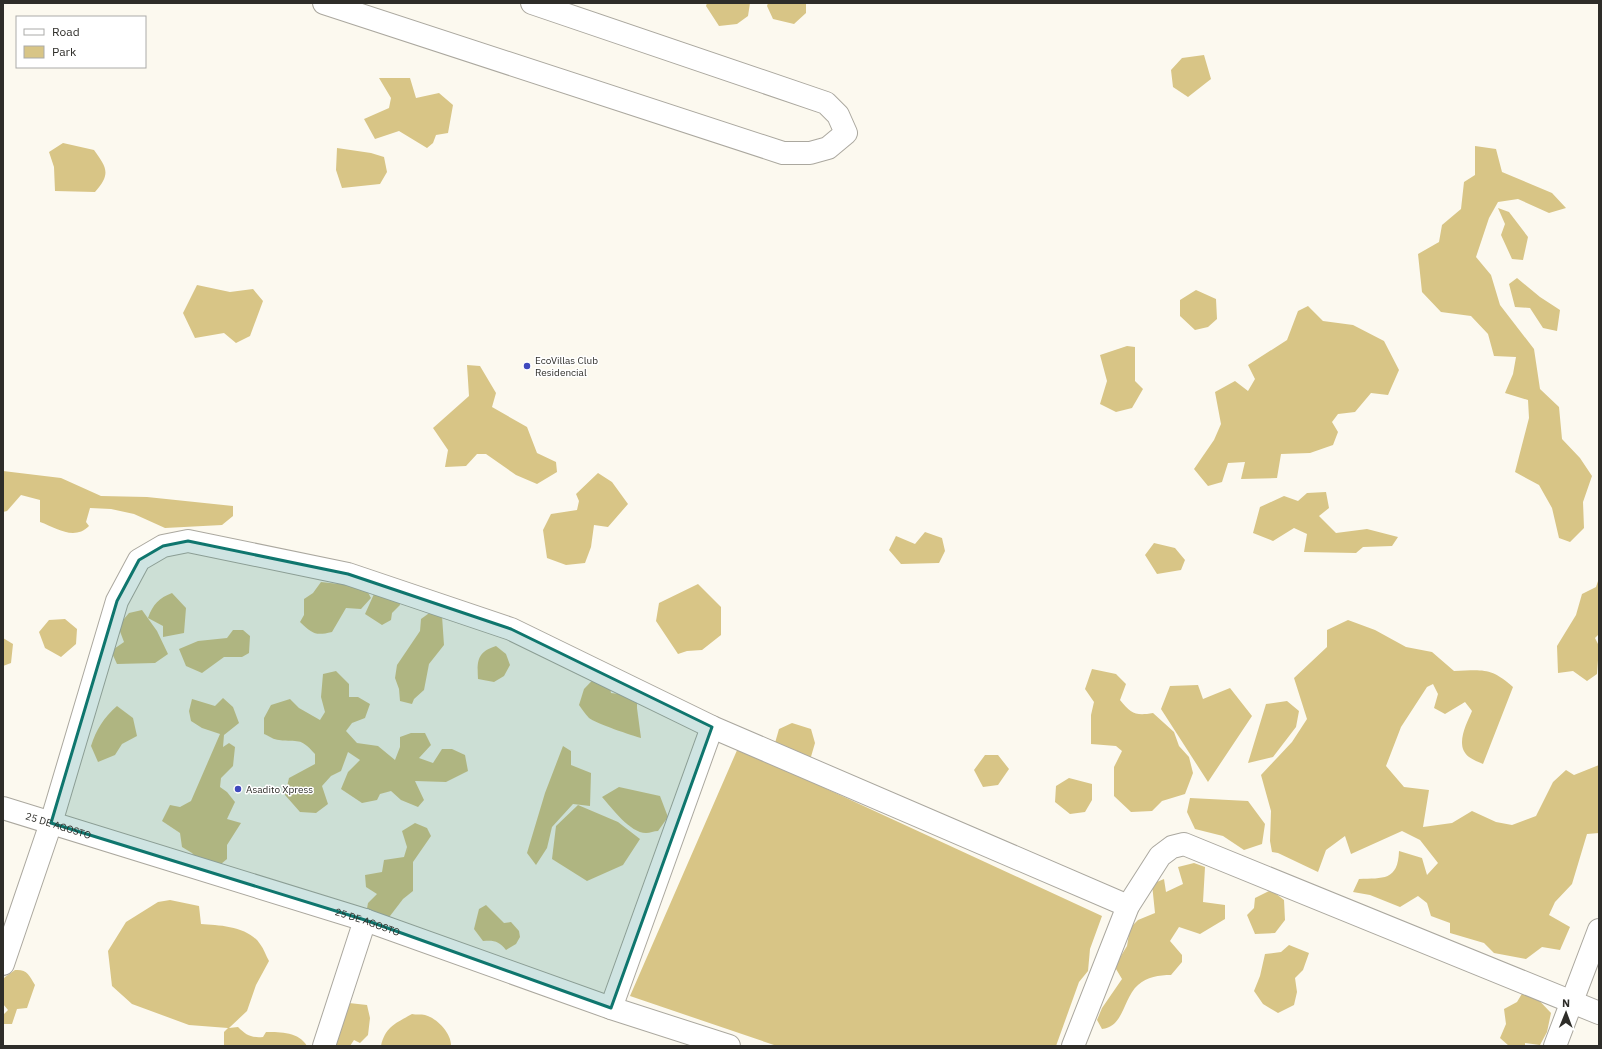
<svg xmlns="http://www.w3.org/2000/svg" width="1602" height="1049" font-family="'IBM Plex Sans',sans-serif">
<rect width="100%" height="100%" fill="#fcf9ef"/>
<path fill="#d8c586" d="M 707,3 L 750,3 L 748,16 L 737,24 L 719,26 L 706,6 Z
M 768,3 L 806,3 L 806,13 L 794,24 L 773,19 L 767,6 Z
M 1204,55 L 1211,79 L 1188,97 L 1173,87 L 1171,70 L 1182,58 Z
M 379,78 L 410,78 L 416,98 L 439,93 L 453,105 L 448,133 L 436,135 L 433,143 L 427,148 L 399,131 L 375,139 L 364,119 L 389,108 L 391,98 Z
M 63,143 L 94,150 C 107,168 111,174 95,192 L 55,191 L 54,167 L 49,152 Z
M 1475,146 L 1496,149 L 1502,172 L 1552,193 L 1566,208 L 1549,213 L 1518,199 L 1498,202 L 1489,218 L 1476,257 L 1491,275 L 1500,305 L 1534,349 L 1540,389 L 1559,407 L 1562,439 L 1580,458 L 1592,476 L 1583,502 L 1584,528 L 1570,542 L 1559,538 L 1552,508 L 1539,485 L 1515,472 L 1529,418 L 1528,400 L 1505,393 L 1513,374 L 1516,357 L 1494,356 L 1488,334 L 1471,316 L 1441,312 L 1422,292 L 1418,254 L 1439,242 L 1442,225 L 1461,209 L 1464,182 L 1475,175 Z
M 337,148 L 371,153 L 384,157 L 387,172 L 380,184 L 342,188 L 336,170 Z
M 1498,208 L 1509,212 L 1528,237 L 1523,260 L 1512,259 L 1501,235 L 1505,224 Z
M 1517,278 L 1540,297 L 1560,310 L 1557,331 L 1543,328 L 1530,308 L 1515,307 L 1509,284 Z
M 197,285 L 230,292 L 253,289 L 263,301 L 250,336 L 236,343 L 224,333 L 195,338 L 183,313 Z
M 1196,290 L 1216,299 L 1217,319 L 1208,327 L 1195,330 L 1180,316 L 1180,300 Z
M 1308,306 L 1323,321 L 1353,325 L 1384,341 L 1399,370 L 1388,395 L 1371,393 L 1355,412 L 1338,414 L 1332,422 L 1338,432 L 1333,445 L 1310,453 L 1281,454 L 1277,478 L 1241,479 L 1245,462 L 1228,463 L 1222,482 L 1208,486 L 1194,469 L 1214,440 L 1221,424 L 1215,392 L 1235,381 L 1248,391 L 1255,379 L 1248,365 L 1287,340 L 1298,311 Z
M 1127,346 L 1135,347 L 1135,381 L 1143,389 L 1132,408 L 1116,412 L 1100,404 L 1107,381 L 1100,355 Z
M 467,365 L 480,366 L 496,393 L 492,407 L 527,427 L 537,453 L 556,462 L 557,472 L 537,484 L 516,475 L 486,454 L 477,454 L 466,466 L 445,467 L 448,450 L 433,428 L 469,396 Z
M 3,471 L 61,478 L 101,496 L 147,497 L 233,506 L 233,516 L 222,525 L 165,528 L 134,514 L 111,509 L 90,508 L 86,522 L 89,526 C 74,541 57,528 40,522 L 40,500 L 21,495 L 7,511 L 3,512 Z
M 598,473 L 612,482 L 628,504 L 608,527 L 594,525 L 591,547 L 585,563 L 566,565 L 547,558 L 543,530 L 551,514 L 577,510 L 579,501 L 576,494 Z
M 1326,492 L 1329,508 L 1319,516 L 1336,533 L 1367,529 L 1398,537 L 1392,546 L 1363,547 L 1356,553 L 1304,552 L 1307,534 L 1294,528 L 1273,541 L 1253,533 L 1260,507 L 1284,496 L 1298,501 L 1307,493 Z
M 925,532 L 942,538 L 945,551 L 939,563 L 901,564 L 889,550 L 896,536 L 915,544 Z
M 1154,543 L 1175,548 L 1185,560 L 1181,570 L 1157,574 L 1145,555 Z
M 349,577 L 364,585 L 371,598 L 361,609 L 346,608 L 332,632 C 315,636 313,634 300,622 L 304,615 L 304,599 L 313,593 L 321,582 L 339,584 Z
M 1599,578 L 1599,634 L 1595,638 L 1599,646 L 1597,674 L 1587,681 L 1573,671 L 1558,673 L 1557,646 L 1576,615 L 1582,594 L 1596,587 Z
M 698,584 L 721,607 L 721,635 L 702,650 L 687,651 L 678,654 L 656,621 L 659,603 Z
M 172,593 L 186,608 L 184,633 L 163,637 L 163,626 L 148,618 C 153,604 159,598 172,593 Z
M 374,594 L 385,598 L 392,594 L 399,598 L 400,605 L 392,613 L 391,620 L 382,625 L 365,614 Z
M 142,610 L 157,631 L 168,654 L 155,663 L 117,664 L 111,651 L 124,642 L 118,626 L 129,613 Z
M 432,611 L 442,616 L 444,645 L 429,664 L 424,690 L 414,699 L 412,704 L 400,701 L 399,689 L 395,678 L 397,665 L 420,631 L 421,619 Z
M 65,619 L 77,629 L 76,644 L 61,657 L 45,648 L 39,632 L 49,620 Z
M 1348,620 L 1375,630 L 1406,647 L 1432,652 L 1454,671 C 1482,670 1491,667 1513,687 L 1483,764 C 1479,762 1473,760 1469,757 C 1454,746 1467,723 1472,711 L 1465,702 L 1445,714 L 1434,708 L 1438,694 L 1433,684 L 1427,687 L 1401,727 L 1386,766 L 1404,787 L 1429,790 L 1423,827 L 1452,823 L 1472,811 L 1496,822 L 1512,825 L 1536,816 L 1553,782 L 1566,770 L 1574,775 L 1599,765 L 1599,833 L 1587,834 L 1572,884 L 1555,902 L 1549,915 L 1570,927 L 1560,950 L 1542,947 L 1526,959 L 1494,953 L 1484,943 L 1450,933 L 1450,923 L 1431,916 L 1427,903 L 1418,896 L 1400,907 L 1370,895 L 1353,892 L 1359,879 C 1383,878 1398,881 1399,851 L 1422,858 L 1427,875 L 1438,863 L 1420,840 L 1402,831 L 1351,854 L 1345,836 L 1326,850 L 1318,872 L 1278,853 L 1272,852 L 1270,841 L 1271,811 L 1261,775 L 1292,742 L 1307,719 L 1294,678 L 1327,647 L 1327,630 Z
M 233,630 L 243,630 L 250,636 L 249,653 L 242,657 L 224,657 L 202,673 L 186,666 L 179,649 L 198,641 L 227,638 Z
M 3,638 L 13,644 L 11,663 L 3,666 Z
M 496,646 L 506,654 L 510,665 L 504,676 L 494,682 L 478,679 C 477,661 477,652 496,646 Z
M 606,666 L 611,693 L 637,696 L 637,708 L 641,738 C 633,736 595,723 589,718 C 585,714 582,709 579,705 L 584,689 Z
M 1092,669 L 1116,674 L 1126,684 L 1120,700 C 1131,714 1136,716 1153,713 L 1174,732 L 1179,746 L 1189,757 L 1193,773 L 1185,794 L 1162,801 L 1152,811 L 1131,812 L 1114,796 L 1114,767 L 1122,751 L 1116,746 L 1091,744 L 1091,715 L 1094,702 L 1085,689 Z
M 336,671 L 349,684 L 349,697 L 358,697 L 370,704 L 365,718 L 352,723 L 346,731 L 357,743 L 378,746 L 395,760 L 400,747 L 400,737 L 411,733 L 425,733 L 431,745 L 419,758 L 433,763 L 442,749 L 452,749 L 465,755 L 468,771 L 446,782 L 415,781 L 424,800 L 418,807 L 401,800 L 391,791 L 380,794 L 377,800 L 362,803 L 341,789 L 348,772 L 360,760 L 348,752 L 341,771 L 331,776 L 322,786 L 328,804 L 316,813 L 300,812 L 285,795 L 289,778 L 315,764 L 315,754 C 299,736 299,743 279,740 C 274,740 269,736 264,734 L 264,718 L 271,705 L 290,699 L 299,708 L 320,720 L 325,712 L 321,697 L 323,674 Z
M 1198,685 L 1203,699 L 1230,688 L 1252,716 L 1208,782 L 1161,709 L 1170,686 Z
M 223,698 L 233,707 L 239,723 L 224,735 L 223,747 L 229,743 L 235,747 L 233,766 L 221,778 L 220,787 L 227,792 L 235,802 L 227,819 L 241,823 L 227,845 L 227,859 L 221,864 L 198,860 L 192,853 L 182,847 L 180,833 L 162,821 L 170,805 L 180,807 L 191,801 L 220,734 L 202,728 L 191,721 L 189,711 L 192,699 L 215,706 Z
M 1287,701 L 1299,711 L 1296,727 L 1273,757 L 1248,763 L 1266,704 Z
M 117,706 L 133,718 L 137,736 L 122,744 L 115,755 L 98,762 L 91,746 C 96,730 104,717 117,706 Z
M 792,723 L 811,729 L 815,743 L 808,767 L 771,757 L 779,729 Z
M 563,746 L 571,751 L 571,765 L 591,773 L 590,806 L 573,804 L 552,827 L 547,848 L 536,865 L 527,853 L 545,793 Z
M 738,748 L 1102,916 L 1090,949 L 1088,971 L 1079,982 L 1056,1046 L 777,1046 L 630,996 Z
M 985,755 L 998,755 L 1009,769 L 998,785 L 983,787 L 974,770 Z
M 1069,778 L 1092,784 L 1092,800 L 1085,812 L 1070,814 L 1055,802 L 1056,786 Z
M 619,787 L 660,796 L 668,817 L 658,831 C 654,831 650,833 646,833 C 630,833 612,808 602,797 Z
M 1190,798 L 1248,801 L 1265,824 L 1262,844 L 1244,850 L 1223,836 L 1195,829 L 1187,812 Z
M 578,805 L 618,822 L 640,839 L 623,865 L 587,881 L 552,859 L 556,826 Z
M 415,823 L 427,828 L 431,836 L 413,862 L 413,891 L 403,899 L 390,916 L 379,919 L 366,914 L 368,903 L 377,894 L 366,887 L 365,875 L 382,872 L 384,860 L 404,857 L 407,847 L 402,831 Z
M 1194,863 L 1205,867 L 1203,902 L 1225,905 L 1225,919 L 1200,934 L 1179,927 L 1170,941 L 1182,955 L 1182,962 L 1171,975 C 1159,975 1147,977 1138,985 C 1123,998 1124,1027 1102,1029 L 1097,1020 L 1102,1008 L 1122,979 L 1116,969 L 1116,964 L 1127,946 L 1130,928 L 1138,920 L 1155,913 L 1152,884 L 1164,879 L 1166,892 L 1183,884 L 1178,867 Z
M 1271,890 L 1284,900 L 1285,920 L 1275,933 L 1255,934 L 1247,915 L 1254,908 L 1255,898 Z
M 170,900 L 199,906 L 201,924 C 220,925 249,927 260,944 C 264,949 266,956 269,961 L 256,985 L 247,1011 L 229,1028 L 238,1027 C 246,1035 251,1038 263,1037 L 266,1032 C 281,1032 299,1032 307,1046 L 224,1046 L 224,1032 L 228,1028 L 189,1025 L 132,1004 L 112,986 L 108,951 L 126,922 L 158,902 Z
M 486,905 L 504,923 L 511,922 L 519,931 L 520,937 L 516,944 L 506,950 C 499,941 494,940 483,941 L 474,929 L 479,909 Z
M 1289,945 L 1309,953 L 1303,970 L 1295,978 L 1297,992 L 1294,1005 L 1278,1013 L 1263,1004 L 1254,991 L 1260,976 L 1265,954 L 1281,952 Z
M 15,970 C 27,969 29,975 35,985 L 27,1008 L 17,1009 L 12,1024 L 3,1024 L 3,1015 L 8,1010 L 3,1004 L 3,980 L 5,977 Z
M 1523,992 L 1533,994 L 1551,1013 L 1547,1032 L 1540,1045 L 1525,1043 L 1525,1046 L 1509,1046 L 1500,1038 L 1506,1024 L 1504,1009 L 1517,1002 Z
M 349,1003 L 367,1005 L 370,1018 L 368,1035 L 360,1043 L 354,1040 L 350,1046 L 316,1046 Z
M 412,1014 C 416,1015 421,1014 425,1015 C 437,1018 452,1034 451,1046 L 381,1046 C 385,1027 396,1023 412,1014 Z"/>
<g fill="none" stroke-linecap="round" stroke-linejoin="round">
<defs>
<g id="minor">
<path d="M 324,3 L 783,153 L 810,153 L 828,148 L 846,133 L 838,115 L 826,103 L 532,3"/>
<path id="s1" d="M 3,808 L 365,920 L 611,1008 L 729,1046"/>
<path d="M 3,964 L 51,823 L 117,601 L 139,560 L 163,546 L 188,541 L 348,574 L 511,629 L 712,727 L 1128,906"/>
<path d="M 611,1008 L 712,727"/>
<path d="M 324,1046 L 365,920"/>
<path d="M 1073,1046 L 1128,906 L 1160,856 L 1172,847 L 1184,844 L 1599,1013"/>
<path d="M 1555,1046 L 1599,930"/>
</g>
</defs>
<use href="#minor" stroke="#aba89f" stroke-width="24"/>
<use href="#minor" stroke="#fff" stroke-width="22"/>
</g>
<path fill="#0f766e" fill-opacity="0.2" stroke="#0f766e" stroke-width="3" stroke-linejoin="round" d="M 188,541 L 348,574 L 511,629 L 712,727 L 611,1008 L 365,920 L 51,823 L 117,601 L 139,560 L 163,546 Z"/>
<g fill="#3f49bd" stroke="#fff" stroke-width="1.5">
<circle cx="527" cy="366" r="4"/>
<circle cx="238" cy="789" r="4"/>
</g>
<g text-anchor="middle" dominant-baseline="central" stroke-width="3" stroke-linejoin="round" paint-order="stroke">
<g font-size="10" fill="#2e2d29" stroke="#fff" text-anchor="start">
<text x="535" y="360">EcoVillas Club<tspan x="535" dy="12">Residencial</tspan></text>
<text x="246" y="789">Asadito Xpress</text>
</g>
<g font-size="10" fill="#2e2d29" stroke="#fff">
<text stroke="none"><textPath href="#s1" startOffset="58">25 DE AGOSTO</textPath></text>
<text stroke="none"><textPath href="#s1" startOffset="382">25 DE AGOSTO</textPath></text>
</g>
</g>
<rect width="1602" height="1049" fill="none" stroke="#2e2d29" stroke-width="8"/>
<rect x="16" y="16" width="130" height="52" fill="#ffffff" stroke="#ababa9"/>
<rect x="24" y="29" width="20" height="6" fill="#ffffff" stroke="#ababa9"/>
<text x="52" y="36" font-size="12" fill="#2e2d29">Road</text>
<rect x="24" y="46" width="20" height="12" fill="#d8c586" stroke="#ababa9"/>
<text x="52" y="56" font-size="12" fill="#2e2d29">Park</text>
<g transform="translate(1566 1013) rotate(1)" stroke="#ffffff" stroke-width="3" paint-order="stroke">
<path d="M0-3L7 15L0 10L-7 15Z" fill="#2e2d29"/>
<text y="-6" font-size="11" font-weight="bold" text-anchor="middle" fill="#2e2d29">N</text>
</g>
</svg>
